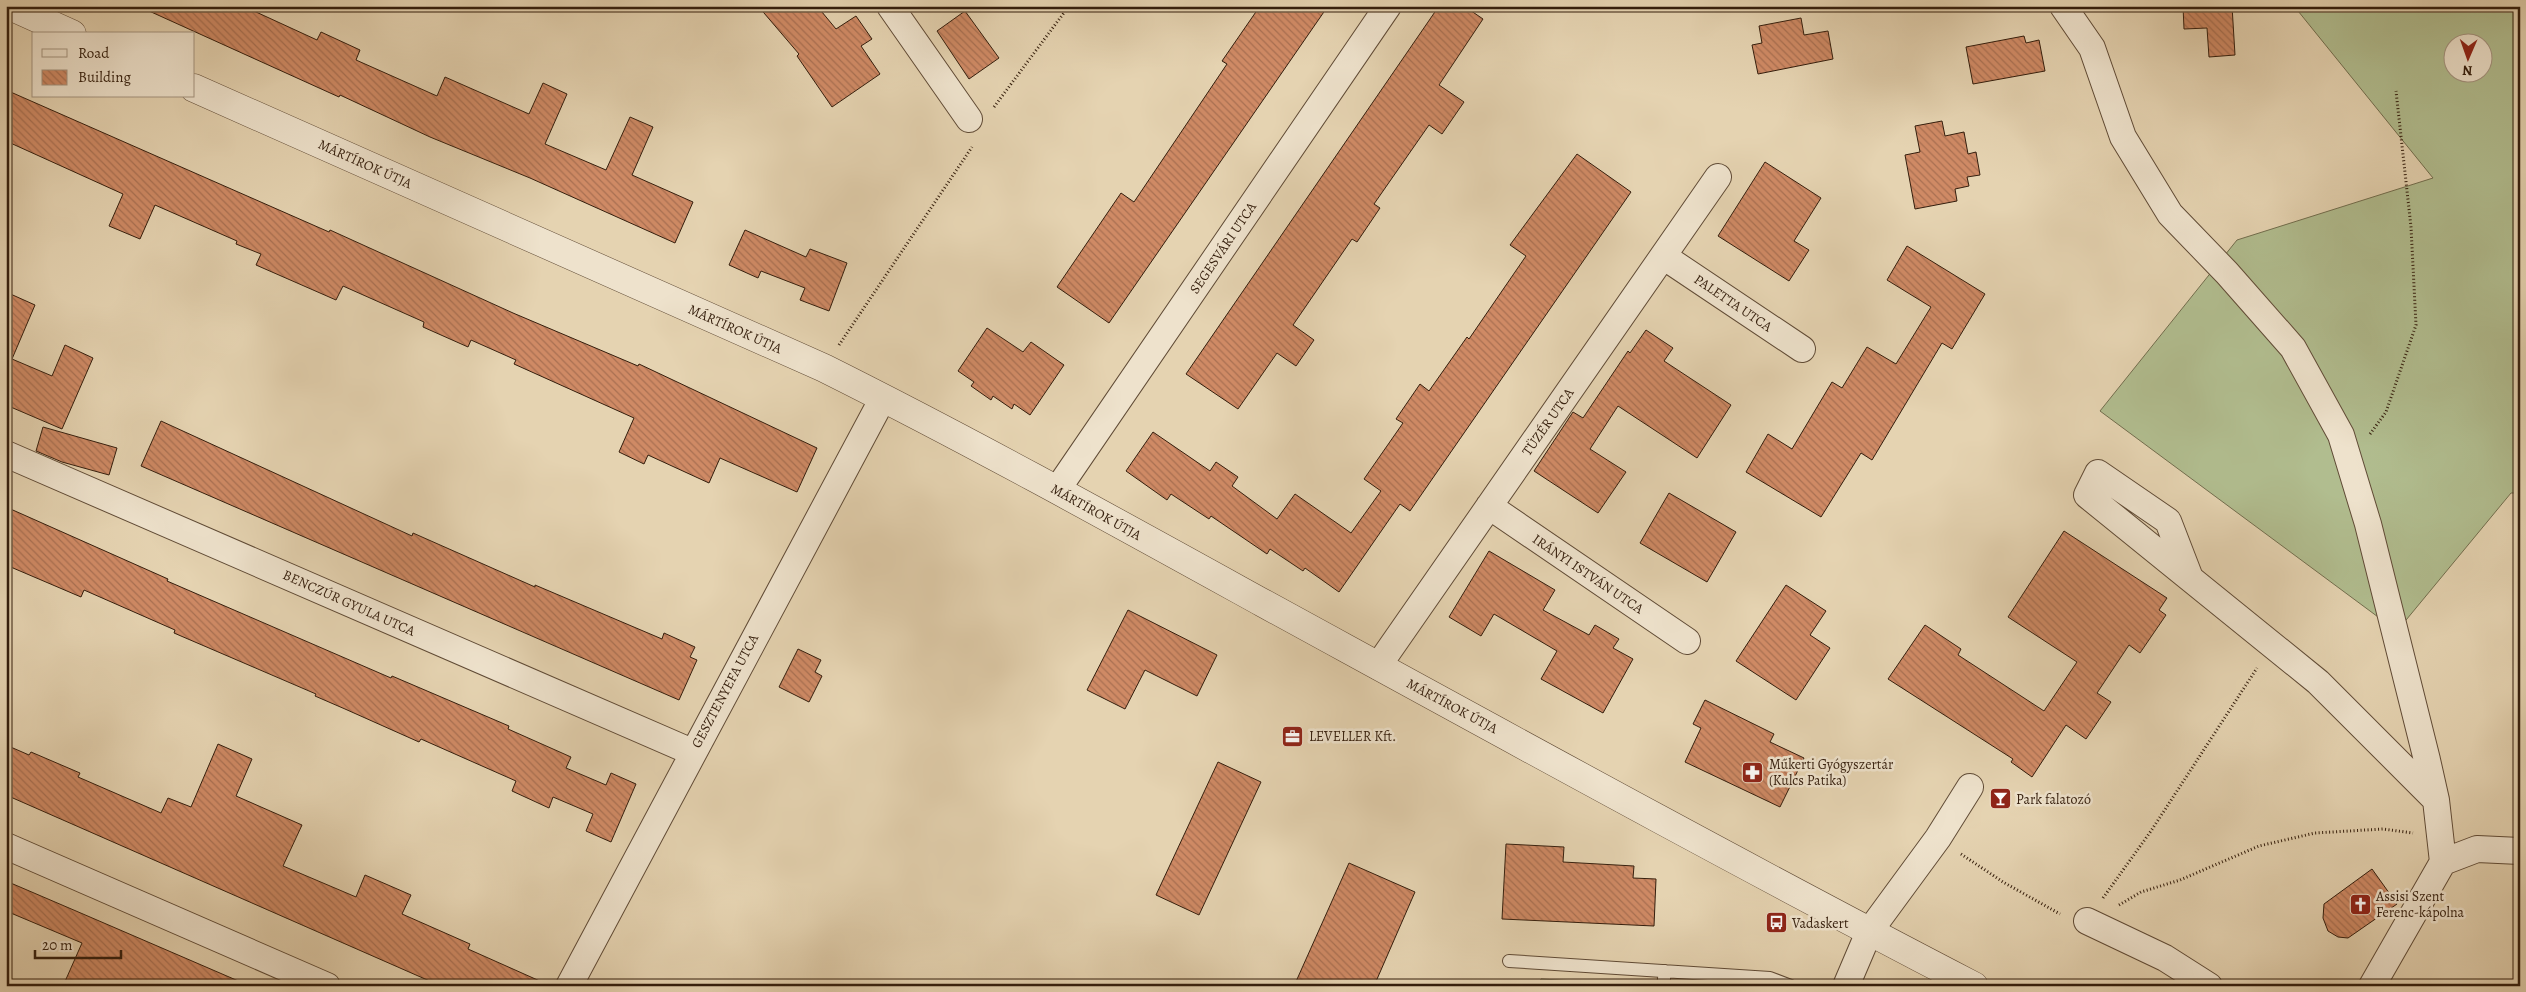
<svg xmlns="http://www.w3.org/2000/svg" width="2526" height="992" font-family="Alegreya,serif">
<defs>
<pattern id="park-crowns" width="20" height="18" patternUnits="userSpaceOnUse" patternTransform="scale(1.25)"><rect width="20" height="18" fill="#b1bd8f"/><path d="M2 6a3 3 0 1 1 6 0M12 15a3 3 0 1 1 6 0" fill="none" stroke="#99a27a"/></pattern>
<pattern id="building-back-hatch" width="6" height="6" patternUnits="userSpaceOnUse" patternTransform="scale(1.25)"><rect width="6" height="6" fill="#cf8a65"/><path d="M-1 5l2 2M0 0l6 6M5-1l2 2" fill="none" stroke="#a97052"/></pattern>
</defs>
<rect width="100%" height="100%" fill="#e5d3b1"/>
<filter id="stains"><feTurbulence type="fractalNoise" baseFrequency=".004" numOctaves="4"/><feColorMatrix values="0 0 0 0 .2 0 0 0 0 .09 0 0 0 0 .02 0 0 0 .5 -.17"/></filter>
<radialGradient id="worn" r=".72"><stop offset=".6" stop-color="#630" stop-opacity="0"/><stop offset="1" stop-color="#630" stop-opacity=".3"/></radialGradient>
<path fill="#b1bd8f" stroke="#726e4e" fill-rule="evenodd" d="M 2294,6 L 2520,6 L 2520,493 L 2511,493 L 2397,631 L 2100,411 L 2237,240 L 2433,178 ZM 2454,42 L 2484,42 L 2484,72 L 2454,72 Z"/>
<path fill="url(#park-crowns)" stroke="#726e4e" d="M 1541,979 L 1649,985 L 1538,986 Z"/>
<path fill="url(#building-back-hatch)" stroke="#341e0d" d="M 138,6 L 243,6 L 317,40 L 321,32 L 360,50 L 356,60 L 437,96 L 445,77 L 529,114 L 543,83 L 567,94 L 545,144 L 606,170 L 630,117 L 653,127 L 632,175 L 693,202 L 675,243 L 530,178 L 430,137 L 340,95 L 339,97 Z
M 758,6 L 817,6 L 836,29 L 856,16 L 872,39 L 861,46 L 880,74 L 832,107 L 797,56 L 799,54 Z
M 1260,6 L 1328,6 L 1109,323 L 1057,287 L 1121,193 L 1134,202 L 1227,64 L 1222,61 Z
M 1439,6 L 1464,6 L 1483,19 L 1439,85 L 1464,102 L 1442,134 L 1429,125 L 1374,204 L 1380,208 L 1357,242 L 1352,239 L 1293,325 L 1314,340 L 1296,366 L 1277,353 L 1238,409 L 1186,374 Z
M 2183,6 L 2232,6 L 2235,55 L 2209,57 L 2207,28 L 2184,29 Z
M 965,11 L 999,58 L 969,79 L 937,31 Z
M 1801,18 L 1804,35 L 1828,31 L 1833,59 L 1758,74 L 1752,45 L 1762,43 L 1759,26 Z
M 2024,36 L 2026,43 L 2039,40 L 2045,71 L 1973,84 L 1966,47 Z
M 6,90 L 329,232 L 330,230 L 513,313 L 638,366 L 639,364 L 817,448 L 797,492 L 720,458 L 709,483 L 648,455 L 644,464 L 619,452 L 634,418 L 514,364 L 516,360 L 471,340 L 468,347 L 423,327 L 424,322 L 343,286 L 336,300 L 256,265 L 261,254 L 236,244 L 237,241 L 155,205 L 140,239 L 109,226 L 123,194 L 6,141 Z
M 1942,121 L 1945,136 L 1964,132 L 1968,154 L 1976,152 L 1980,175 L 1967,177 L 1969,186 L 1955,189 L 1957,201 L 1915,209 L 1905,155 L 1920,152 L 1915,126 Z
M 1577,154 L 1631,192 L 1410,511 L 1400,504 L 1339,592 L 1305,568 L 1303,571 L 1270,549 L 1267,554 L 1211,516 L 1209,519 L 1171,494 L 1167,500 L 1126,471 L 1153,432 L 1210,471 L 1216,462 L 1238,477 L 1232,486 L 1277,519 L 1295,494 L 1351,533 L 1381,491 L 1364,479 L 1403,423 L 1396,419 L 1420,384 L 1429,391 L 1467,337 L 1469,339 L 1526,256 L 1510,245 Z
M 1765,162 L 1821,198 L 1794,241 L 1809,250 L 1789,281 L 1718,236 Z
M 745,230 L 806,257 L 810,249 L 847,263 L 829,311 L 800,300 L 805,288 L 761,271 L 758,278 L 729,265 Z
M 1907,246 L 1985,294 L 1952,349 L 1942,343 L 1872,460 L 1861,453 L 1821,517 L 1746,472 L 1768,434 L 1792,449 L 1832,382 L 1842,388 L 1867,347 L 1896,364 L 1931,307 L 1887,280 Z
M 6,292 L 35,305 L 12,359 L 52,376 L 65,345 L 93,358 L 62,429 L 6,405 Z
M 987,328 L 1023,352 L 1031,342 L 1064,365 L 1030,415 L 1014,404 L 1012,409 L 993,396 L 991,400 L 971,386 L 974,382 L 958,371 Z
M 1646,330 L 1673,348 L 1664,361 L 1731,405 L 1697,458 L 1618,406 L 1590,449 L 1626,472 L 1598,513 L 1534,471 L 1573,412 L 1583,418 L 1628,351 L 1630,353 Z
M 161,421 L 412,536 L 413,533 L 535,587 L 535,585 L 662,639 L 664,633 L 695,647 L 690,657 L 697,660 L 679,700 L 141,466 Z
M 43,427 L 117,448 L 109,475 L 62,462 L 36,451 Z
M 1669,493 L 1736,532 L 1707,582 L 1640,543 Z
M 6,507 L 168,579 L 167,581 L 391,678 L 392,676 L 509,726 L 508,729 L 571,757 L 566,768 L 606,785 L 611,773 L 636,784 L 611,842 L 586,831 L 593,814 L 553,797 L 549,808 L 512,791 L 516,781 L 421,739 L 419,742 L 345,709 L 315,696 L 316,694 L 174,633 L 175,630 L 84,590 L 81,597 L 6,565 Z
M 2064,531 L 2167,598 L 2159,610 L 2166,615 L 2140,653 L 2129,645 L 2097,693 L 2111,702 L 2086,739 L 2066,725 L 2032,777 L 2011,762 L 2013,759 L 1888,679 L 1925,625 L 1961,649 L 1958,655 L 2044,711 L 2077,662 L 2008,617 Z
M 1489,551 L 1555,590 L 1543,610 L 1589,635 L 1595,625 L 1619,639 L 1613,648 L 1633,659 L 1603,713 L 1541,679 L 1557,651 L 1494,614 L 1481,636 L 1449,617 Z
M 1786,585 L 1826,611 L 1810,635 L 1830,648 L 1796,700 L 1736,661 Z
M 1128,610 L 1217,655 L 1197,696 L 1145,670 L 1125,709 L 1087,690 Z
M 798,649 L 821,660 L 815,672 L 822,676 L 809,702 L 779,687 Z
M 1705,700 L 1774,734 L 1770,742 L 1804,758 L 1780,807 L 1685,762 L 1701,728 L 1693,724 Z
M 218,744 L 252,759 L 236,796 L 302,825 L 283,866 L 356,897 L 365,875 L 411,895 L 402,914 L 470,944 L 468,949 L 551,986 L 441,986 L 6,795 L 6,745 L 29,755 L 31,752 L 80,773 L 78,777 L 161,813 L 168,798 L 191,807 Z
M 1218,762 L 1261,782 L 1199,915 L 1156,895 Z
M 1506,844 L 1564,847 L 1563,862 L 1634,866 L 1633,878 L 1656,879 L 1654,926 L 1502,919 Z
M 1349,863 L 1415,892 L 1374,986 L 1294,986 Z
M 2372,869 L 2397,904 L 2348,938 L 2338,937 L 2328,931 L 2323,918 L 2324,904 Z
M 6,881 L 83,914 L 250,986 L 63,986 L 82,943 L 6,911 Z"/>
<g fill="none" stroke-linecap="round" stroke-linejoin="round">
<defs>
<path id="service" d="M 1509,961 L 1770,978 L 1791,986
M 1663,986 L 1665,971"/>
<path id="minor" d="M 890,6 L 969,119
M 2063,6 L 2092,48 L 2123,137 L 2170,214 L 2227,273 L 2293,348 L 2341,435 L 2368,524 L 2427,760 L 2436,800 L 2443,862
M 1663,256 L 1802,349
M 6,454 L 692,752
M 1057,490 L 1388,6
M 1489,506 L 1687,641
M 2190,578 L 2168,521 L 2098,473 L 2087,495 L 2318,682 L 2436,800
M 1378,666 L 1718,177
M 6,846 L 327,986
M 2087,921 L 2165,958 L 2209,986
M 569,986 L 883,398
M 1846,986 L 1869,932 L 1938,838 L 1970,787
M 2372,986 L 2443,862 L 2477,849 L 2520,851"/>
<path id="tertiary" d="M 10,6 L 72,34
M 194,88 L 824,368 C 972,442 1118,523 1263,603 C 1499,732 1735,862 1974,986"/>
</defs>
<use href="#service" stroke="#604b36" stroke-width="14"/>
<use href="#minor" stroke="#604b36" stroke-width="28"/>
<use href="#tertiary" stroke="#604b36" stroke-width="29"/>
<path stroke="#341e0d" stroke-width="3" stroke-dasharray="1 2.5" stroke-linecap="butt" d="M 994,107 L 1069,6
M 839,345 L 972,147
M 2370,434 L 2386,412 L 2416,325 L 2411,227 L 2396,91
M 1961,854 L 2003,882 L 2060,914
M 2103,898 L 2151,831 L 2257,668
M 2119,905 L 2141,892 L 2180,880 L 2259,846 L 2315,833 L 2383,829 L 2413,833"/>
<use href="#service" stroke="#eee2cc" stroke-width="12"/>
<use href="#minor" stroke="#eee2cc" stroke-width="26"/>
<use href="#tertiary" stroke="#eee2cc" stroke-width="28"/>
</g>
<defs>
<symbol id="office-square" viewBox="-11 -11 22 22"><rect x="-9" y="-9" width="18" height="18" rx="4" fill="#8f2418" stroke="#eee2cc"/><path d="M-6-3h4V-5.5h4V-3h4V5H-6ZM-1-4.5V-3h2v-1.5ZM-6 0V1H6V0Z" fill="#fff"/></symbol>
<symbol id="pharmacy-square" viewBox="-11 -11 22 22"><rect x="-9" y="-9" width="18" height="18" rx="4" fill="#8f2418" stroke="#eee2cc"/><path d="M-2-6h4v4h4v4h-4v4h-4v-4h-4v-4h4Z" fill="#fff"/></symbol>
<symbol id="bar-square" viewBox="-11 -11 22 22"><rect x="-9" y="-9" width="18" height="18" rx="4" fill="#8f2418" stroke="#eee2cc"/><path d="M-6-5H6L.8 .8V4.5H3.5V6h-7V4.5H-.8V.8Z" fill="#fff"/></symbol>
<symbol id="church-square" viewBox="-11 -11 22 22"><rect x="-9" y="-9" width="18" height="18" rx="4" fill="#8f2418" stroke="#eee2cc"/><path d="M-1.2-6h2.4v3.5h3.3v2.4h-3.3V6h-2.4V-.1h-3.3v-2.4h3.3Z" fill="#fff"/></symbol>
<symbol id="bus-square" viewBox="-11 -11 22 22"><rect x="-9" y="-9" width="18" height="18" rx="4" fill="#8f2418" stroke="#eee2cc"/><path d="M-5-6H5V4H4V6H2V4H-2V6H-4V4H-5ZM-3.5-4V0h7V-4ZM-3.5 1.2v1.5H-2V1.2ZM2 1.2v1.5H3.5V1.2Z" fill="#fff"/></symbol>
</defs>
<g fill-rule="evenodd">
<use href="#office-square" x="1280" y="724" width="25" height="25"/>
<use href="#pharmacy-square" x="1740" y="760" width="25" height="25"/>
<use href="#bar-square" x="1988" y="786" width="25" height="25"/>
<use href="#church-square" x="2348" y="892" width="25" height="25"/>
<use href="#bus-square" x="1764" y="910" width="25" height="25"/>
</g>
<g text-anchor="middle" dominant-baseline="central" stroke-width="5" stroke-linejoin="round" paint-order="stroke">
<g font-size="14" fill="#341e0d" stroke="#eee2cc">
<text transform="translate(365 164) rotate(24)">MÁRTÍROK ÚTJA</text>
<text transform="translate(1223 248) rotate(-56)">SEGESVÁRI UTCA</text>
<text transform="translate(1733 303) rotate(34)">PALETTA UTCA</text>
<text transform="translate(735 329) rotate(24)">MÁRTÍROK ÚTJA</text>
<text transform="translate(1548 422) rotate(-55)">TÜZÉR UTCA</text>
<text transform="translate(1096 512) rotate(29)">MÁRTÍROK ÚTJA</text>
<text transform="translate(1588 574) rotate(34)">IRÁNYI ISTVÁN UTCA</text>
<text transform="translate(349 603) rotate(24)">BENCZÚR GYULA UTCA</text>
<text transform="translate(725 691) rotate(-62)">GESZTENYEFA UTCA</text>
<text transform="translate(1452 706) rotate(28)">MÁRTÍROK ÚTJA</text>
</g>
<g font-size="14" fill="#341e0d" stroke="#eee2cc" text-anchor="start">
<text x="1309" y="736">LEVELLER Kft.</text>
<text x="1769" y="764">Műkerti Gyógyszertár<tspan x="1769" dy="16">(Kulcs Patika)</tspan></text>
<text x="2016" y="799">Park falatozó</text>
<text x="2376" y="896">Assisi Szent<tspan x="2376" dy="16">Ferenc-kápolna</tspan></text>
<text x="1792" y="923">Vadaskert</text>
</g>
</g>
<rect width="2526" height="992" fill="none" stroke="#e5d3b1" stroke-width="25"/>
<rect x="8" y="8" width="2511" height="977" fill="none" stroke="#341e0d" stroke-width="2.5"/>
<rect x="12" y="12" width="2501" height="967" fill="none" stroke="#341e0d"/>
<rect x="32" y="32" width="162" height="65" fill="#eee2cc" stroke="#a49480"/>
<rect x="42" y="49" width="25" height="8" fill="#eee2cc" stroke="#a49480"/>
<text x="78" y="58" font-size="15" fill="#341e0d">Road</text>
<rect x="42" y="70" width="25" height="15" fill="url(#building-back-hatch)" stroke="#a49480"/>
<text x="78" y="82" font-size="15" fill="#341e0d">Building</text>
<g transform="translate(2468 58) rotate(182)"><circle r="24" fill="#eee2cc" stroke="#a49480"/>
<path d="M0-4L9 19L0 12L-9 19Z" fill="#8f2418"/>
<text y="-8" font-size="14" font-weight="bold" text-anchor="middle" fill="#341e0d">N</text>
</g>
<path d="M35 950v8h86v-8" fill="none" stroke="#341e0d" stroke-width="2.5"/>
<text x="42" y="950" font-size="15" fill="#341e0d" stroke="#eee2cc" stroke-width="4" paint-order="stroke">20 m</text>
<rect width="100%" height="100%" filter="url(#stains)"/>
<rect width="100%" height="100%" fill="url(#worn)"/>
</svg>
